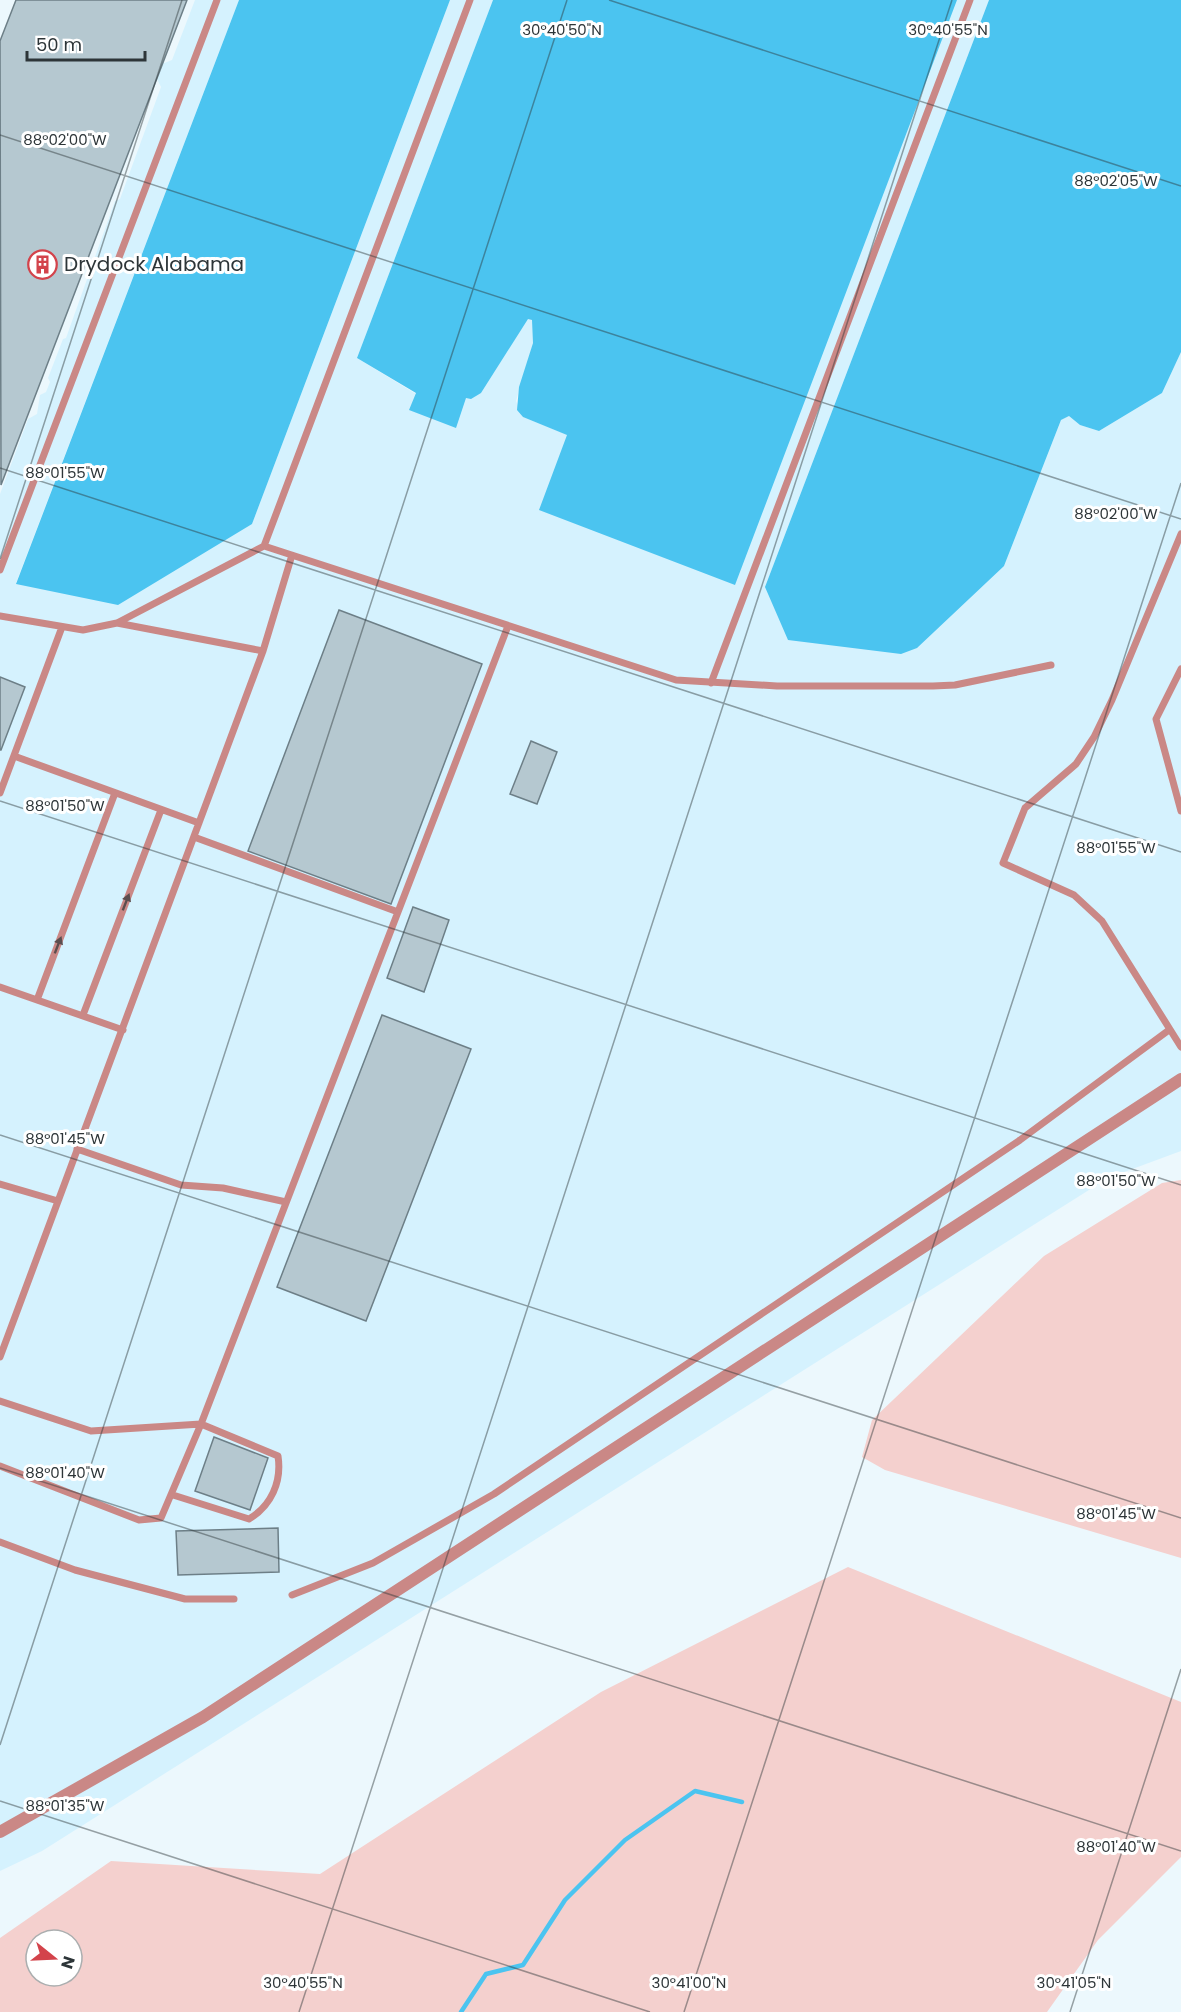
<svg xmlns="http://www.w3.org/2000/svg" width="1181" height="2012" font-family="Poppins,sans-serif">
<rect width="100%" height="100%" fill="#ecf8fd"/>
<path fill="#d5f2fe" d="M 195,0 L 239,0 L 16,583 L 252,524 L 450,0 L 493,0 L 357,358 L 416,394 L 410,410 L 467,397 L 481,393 L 528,318 L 533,321 L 533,343 L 516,401 L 523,417 L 568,435 L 957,0 L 989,0 L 765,587 L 1004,566 L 1061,420 L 1069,416 L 1080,425 L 1099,431 L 1162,393 L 1181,352 L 1181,1151 L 1108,1178 L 42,1851 L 0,1871 L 0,494 L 28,419 L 37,414 L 40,395 L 46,392 L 50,382 L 48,378 L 63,339 L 66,338 L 115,201 L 120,199 L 161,87 L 156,77 L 162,64 L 172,60 Z"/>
<path fill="#f4d0ce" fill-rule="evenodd" d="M 1181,1180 L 1181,1558 L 885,1470 L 862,1457 L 872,1420 L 1044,1256 L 1162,1183 Z
M 848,1567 L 1181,1702 L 1181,1857 L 1098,1940 L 1047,2012 L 0,2012 L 0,1938 L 111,1861 L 320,1874 L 601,1692 ZM 36,1940 L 72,1940 L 72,1976 L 36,1976 Z"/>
<path fill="#4bc4f0" d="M 239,0 L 450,0 L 252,524 L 118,605 L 16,584 Z
M 493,0 L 957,0 L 735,585 L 539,510 L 567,435 L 523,417 L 517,410 L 519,387 L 533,343 L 532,320 L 528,319 L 481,393 L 471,399 L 466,398 L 456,428 L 409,410 L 416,393 L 357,358 Z
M 989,0 L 1181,0 L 1181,352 L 1162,393 L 1099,431 L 1080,425 L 1069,416 L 1061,420 L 1004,566 L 917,648 L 901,654 L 788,640 L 765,587 Z"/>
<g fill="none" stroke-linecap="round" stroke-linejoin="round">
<path stroke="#4bc4f0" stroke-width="4.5" d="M 461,2012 L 486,1974 L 523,1965 L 565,1900 L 625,1840 L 695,1791 L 742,1802"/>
</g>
<path fill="#b5c8d0" stroke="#6d7f87" stroke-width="1.5" d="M 16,0 L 187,0 L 1,485 L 0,41 Z
M 339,610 L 482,664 L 391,904 L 248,851 Z
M 0,677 L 25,687 L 1,750 L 0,750 Z
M 531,741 L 557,752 L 537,804 L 510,794 Z
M 413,907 L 449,920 L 424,992 L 387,978 Z
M 382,1015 L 471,1049 L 366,1321 L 277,1287 Z
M 214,1437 L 268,1458 L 250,1510 L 195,1491 Z
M 278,1528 L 279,1572 L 178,1575 L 176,1531 Z"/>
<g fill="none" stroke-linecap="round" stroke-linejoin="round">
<path stroke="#ca8886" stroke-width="7" d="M 1181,534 L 1112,700 L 1094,737 L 1076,764 L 1025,808 L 1003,863 L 1074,895 L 1102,921 L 1181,1047
M 264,546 L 676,680 L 777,686 L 933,686 L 955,685 L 1051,665
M 0,570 L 217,0
M 0,616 L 83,630 L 117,623 L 264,546 L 470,0
M 117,623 L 263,651
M 1181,669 L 1156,719 L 1181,811
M 711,683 L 970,0
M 14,756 L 199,823
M 0,793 L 62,627
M 194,837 L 398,912
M 0,987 L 123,1030
M 37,1000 L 115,793
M 83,1015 L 161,810
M 77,1149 L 181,1185 L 223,1188 L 286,1202
M 0,1184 L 58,1201
M 0,1357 L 263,651 L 292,555
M 0,1401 L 91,1431 L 201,1424 L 278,1456 C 282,1482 271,1506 249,1519 L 173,1495
M 0,1466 L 139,1520 L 161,1518 L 201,1424 L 508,626
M 0,1542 L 75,1570 L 185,1599 L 234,1599
M 292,1595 L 373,1563 L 494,1494 L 1020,1140 L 1169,1030"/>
<path stroke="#ca8886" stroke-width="12" d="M 0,1832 L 203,1717 L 1181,1079"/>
</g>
<defs><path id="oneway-solid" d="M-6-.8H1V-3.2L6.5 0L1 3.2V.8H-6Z" transform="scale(1.5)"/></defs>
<g fill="#5c4e4f">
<use href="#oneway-solid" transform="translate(126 902) rotate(-69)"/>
<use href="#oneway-solid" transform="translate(58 945) rotate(-69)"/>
</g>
<path fill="none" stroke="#2d3538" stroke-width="1.5" stroke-opacity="0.45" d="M 609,0 L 1181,186M 0,135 L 1181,519M 0,468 L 1181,852M 0,559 L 182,0M 0,801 L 1181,1185M 0,1135 L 1181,1518M 0,1468 L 1181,1851M 0,1745 L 567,0M 0,1801 L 650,2012M 299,2012 L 952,0M 684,2012 L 1181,483M 1070,2012 L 1181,1669"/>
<defs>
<symbol id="building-ring" viewBox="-11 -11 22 22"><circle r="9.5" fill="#fff" stroke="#d3434b" stroke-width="1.5"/><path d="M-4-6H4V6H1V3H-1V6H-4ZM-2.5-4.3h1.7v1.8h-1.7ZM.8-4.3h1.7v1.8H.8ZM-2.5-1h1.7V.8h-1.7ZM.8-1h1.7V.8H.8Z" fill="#d3434b"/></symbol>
</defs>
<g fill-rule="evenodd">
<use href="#building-ring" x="26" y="248" width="33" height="33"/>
</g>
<g text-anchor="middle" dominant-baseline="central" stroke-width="6" stroke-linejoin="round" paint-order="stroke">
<g font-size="20" fill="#2d3538" stroke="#fff" text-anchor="start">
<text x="64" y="264">Drydock Alabama</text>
</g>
</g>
<g font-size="15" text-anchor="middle" fill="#2d3538" stroke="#fff" stroke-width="6" stroke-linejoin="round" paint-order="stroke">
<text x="562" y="35">30°40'50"N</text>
<text x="948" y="35">30°40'55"N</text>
<text x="65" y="145">88°02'00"W</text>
<text x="1116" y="186">88°02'05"W</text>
<text x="65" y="478">88°01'55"W</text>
<text x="1116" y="519">88°02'00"W</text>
<text x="65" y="811">88°01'50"W</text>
<text x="1116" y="853">88°01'55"W</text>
<text x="65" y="1144">88°01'45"W</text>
<text x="1116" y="1186">88°01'50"W</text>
<text x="65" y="1478">88°01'40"W</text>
<text x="1116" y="1519">88°01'45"W</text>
<text x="65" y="1811">88°01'35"W</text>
<text x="1116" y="1852">88°01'40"W</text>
<text x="303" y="1988">30°40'55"N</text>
<text x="689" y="1988">30°41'00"N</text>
<text x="1074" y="1988">30°41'05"N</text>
</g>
<g transform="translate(54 1958) rotate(108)"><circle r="28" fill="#ffffff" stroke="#abaeaf" stroke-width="1.5"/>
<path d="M0-4.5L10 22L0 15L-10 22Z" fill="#d3434b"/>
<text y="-9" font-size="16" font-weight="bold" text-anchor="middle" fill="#2d3538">N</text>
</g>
<path d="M27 51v9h118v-9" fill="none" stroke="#2d3538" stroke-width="3"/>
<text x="36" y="51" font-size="18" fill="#2d3538" stroke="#ffffff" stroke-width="4.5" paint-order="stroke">50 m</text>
</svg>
